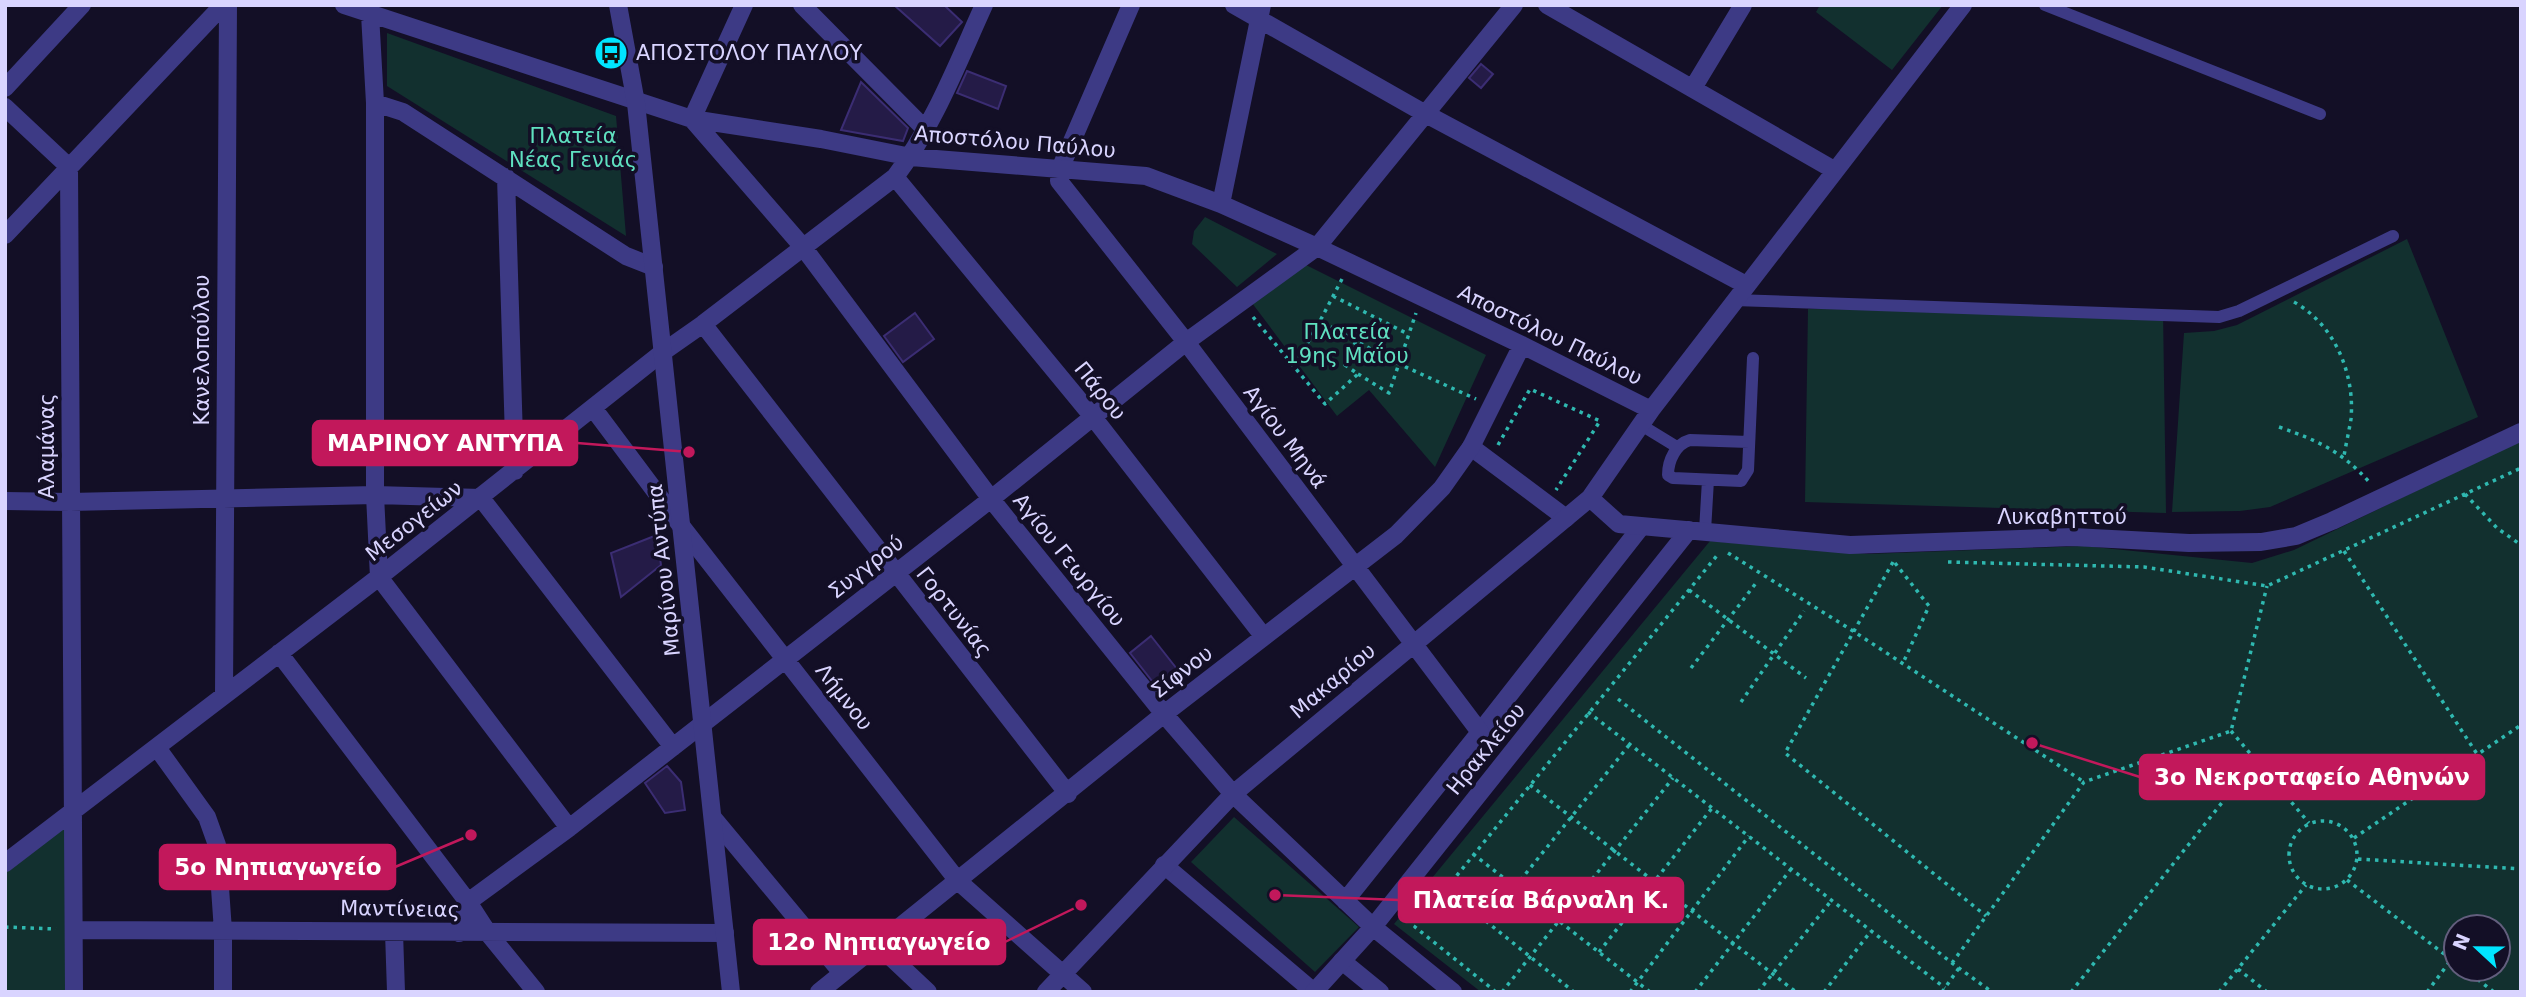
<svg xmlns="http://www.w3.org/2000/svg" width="2526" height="997" font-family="'DejaVu Sans',sans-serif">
<rect width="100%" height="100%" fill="#130f26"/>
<path fill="#12302f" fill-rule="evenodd" d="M 1820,5 L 1943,5 L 1892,70 L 1816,12 Z
M 387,33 L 616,116 L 626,236 L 387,86 Z
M 1205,217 L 1277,254 L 1237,287 L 1192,244 L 1194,231 Z
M 2407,239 L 2478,417 L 2270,507 L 2240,511 L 2172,512 L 2184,333 L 2214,331 L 2237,325 Z
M 1304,264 L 1486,355 L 1435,467 L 1369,390 L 1337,416 L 1252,303 Z
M 1808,309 L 2163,311 L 2166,513 L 1805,502 Z
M 2521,440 L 2521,992 L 1481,992 L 1394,924 L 1710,541 L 1868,554 L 2084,546 L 2252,563 L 2294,550 ZM 2456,927 L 2498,927 L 2498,969 L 2456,969 Z
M 1234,817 L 1359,927 L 1315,972 L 1191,862 Z
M 66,824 L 68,992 L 5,992 L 5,870 Z"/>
<path fill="#241b47" stroke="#3b2d73" stroke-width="2" d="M 894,5 L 944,5 L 962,22 L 940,46 Z
M 1481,64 L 1493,74 L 1481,88 L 1469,78 Z
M 967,71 L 1006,86 L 998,109 L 957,93 Z
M 861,82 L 908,128 L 903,141 L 841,130 Z
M 915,313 L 934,339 L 903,362 L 884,336 Z
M 657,535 L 661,565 L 621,597 L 611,553 Z
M 1151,636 L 1177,669 L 1156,686 L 1130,653 Z
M 667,766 L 681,782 L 685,810 L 665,813 L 645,783 Z"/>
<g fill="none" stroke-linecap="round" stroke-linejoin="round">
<path stroke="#2fb8b0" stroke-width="3.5" stroke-dasharray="3.5 5" stroke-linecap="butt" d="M 1342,279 L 1320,321 L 1356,341
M 1333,296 L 1408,334
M 2294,302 C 2335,325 2355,374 2351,419 C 2349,431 2346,444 2344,456
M 1253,317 L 1325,404 L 1358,374 L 1345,365 L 1356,341 L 1399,364 L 1476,399
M 1295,365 L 1320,321
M 1358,374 L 1389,393 L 1416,313
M 2279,427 C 2319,441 2343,452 2371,484
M 1498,445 L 1530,389 L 1600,421 L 1556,490
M 2465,494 L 2497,528 L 2521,545
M 2344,551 L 2477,754
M 1728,553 L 1853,631 L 2084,782
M 1893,562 L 1785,753 L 1986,916
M 1948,562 L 2144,567 L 2267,586 L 2521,468
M 1895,563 L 1929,606 L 1903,663
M 1689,590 L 1806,678
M 1691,668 L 1756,583
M 1618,699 L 1952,963 L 1992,992
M 1741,702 L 1804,611
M 1588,712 L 1945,988
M 2231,731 L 2309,823
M 1530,785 L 1796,992
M2289 855a34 34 0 1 1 68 0a34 34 0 1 1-68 0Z
M 2354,838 L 2521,725
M 1473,854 L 1650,992
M 2358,859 L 2521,869
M 2347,880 L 2456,963
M 1515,887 L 1630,744
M 1446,889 L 1574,992
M 5,927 L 56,929
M 1599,952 L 1712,808
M 1952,963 L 2084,782 L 2231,731 L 2267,586
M 2238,969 L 2267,992
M 2464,969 L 2494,992
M 1496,992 L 1415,927 L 1719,553
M 1502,992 L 1673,778
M 1630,992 L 1749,836
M 1695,992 L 1791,869
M 1758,992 L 1831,901
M 1824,992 L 1871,931
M 1942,992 L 1959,968
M 2071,992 L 2256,760
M 2219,992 L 2306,885
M 2427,992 L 2451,960"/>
<path stroke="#3d3a85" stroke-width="12" d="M 2045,5 L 2320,114
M 1734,300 L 2219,317 L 2239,311 L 2393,236
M 1641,425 L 1677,447
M 1749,442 L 1690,440 C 1676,444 1668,460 1668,475 L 1673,478 L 1741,481 L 1748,470 L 1753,358
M 1705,531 L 1708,480"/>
<path stroke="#3d3a85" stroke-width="18" d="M 1060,169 L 1131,5
M 1471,447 L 1566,518
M 1480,732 L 1641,527
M 1164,865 L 1314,992
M 1342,961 L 1380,992"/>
<path stroke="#3d3a85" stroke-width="18" d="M 344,5 L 692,119 L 821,139 L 911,157 L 1146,176 L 1221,204 L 1317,247 L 1522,345 L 1651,410
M 744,5 L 692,119 L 803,247 L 991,499 L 1164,714 L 1233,794 L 1373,927 L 1453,992
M 802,5 L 925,129
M 1234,5 L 1424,113 L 1746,285
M 1547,5 L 1834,170
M 370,14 L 375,103 L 375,495 L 379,577 L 569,828
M 5,88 L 82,5
M 1693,88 L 1743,5
M 375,103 L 403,112 L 626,256 L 654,267
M 5,107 L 69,167 L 74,992
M 1060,169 L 1059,181 L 1186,342 L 1480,732 L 1345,901
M 506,177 L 515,471
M 895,177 L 1093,417 L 1264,637
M 1221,204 L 1262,5
M 5,235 L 223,5
M 703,324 L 1068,794
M 593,408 L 682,527 L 958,881 L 1083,992
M 1590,498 L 1619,524 L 1850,545 L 2073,537 L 2189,543 L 2261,542 L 2296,536 L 2332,521 L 2521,432
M 5,501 L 70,502 L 375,495 L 481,498 L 673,747
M 279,653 L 468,902 L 488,933 L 536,992
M 224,695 L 228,5
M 158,749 L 207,817 L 217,845 L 223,931 L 223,992
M 714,819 L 842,973
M 5,863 L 379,577 L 663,352 L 703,324 L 895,177 C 933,127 958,62 984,5
M 74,930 L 725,933
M 394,932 L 396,992
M 459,933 L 468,902 L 569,828 L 991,499 L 1186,342 L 1317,247 L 1514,5
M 878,945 L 928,992
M 819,992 L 1164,714 L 1396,535 L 1442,488 L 1471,447 L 1522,345
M 1046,992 L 1233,794 L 1590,498 L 1651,410 L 1963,5
M 1314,992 L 1373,927 L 1689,530"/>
<path stroke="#3d3a85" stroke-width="18" d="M 618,5 L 636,103 L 731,992"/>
</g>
<defs>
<symbol id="bus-disc" viewBox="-11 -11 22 22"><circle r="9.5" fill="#00e5ff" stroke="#130f26"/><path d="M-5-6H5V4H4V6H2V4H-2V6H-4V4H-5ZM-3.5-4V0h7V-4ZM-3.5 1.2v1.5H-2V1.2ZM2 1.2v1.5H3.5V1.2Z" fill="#111"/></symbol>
</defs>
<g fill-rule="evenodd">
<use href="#bus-disc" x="592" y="34" width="38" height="38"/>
</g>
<g text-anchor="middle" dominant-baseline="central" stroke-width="7" stroke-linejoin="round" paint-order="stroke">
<g font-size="21" fill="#d9d4ff" stroke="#130f26" text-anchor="start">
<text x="636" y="53">ΑΠΟΣΤΟΛΟΥ ΠΑΥΛΟΥ</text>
</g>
<g font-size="21" fill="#5fe0c0" stroke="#130f26">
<text x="573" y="136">Πλατεία<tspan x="573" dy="24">Νέας Γενιάς</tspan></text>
<text x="1347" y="332">Πλατεία<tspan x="1347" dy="24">19ης Μαΐου</tspan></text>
</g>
<g font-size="21" fill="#d9d4ff" stroke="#130f26">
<text transform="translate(1015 142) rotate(5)">Αποστόλου Παύλου</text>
<text transform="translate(1550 335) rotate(26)">Αποστόλου Παύλου</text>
<text transform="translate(202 350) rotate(-90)">Κανελοπούλου</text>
<text transform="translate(1100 391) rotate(51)">Πάρου</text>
<text transform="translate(1285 437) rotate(53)">Αγίου Μηνά</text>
<text transform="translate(47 446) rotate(-90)">Αλαμάνας</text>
<text x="2062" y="517">Λυκαβηττού</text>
<text transform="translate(414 521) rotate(-38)">Μεσογείων</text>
<text transform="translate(1069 560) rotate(51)">Αγίου Γεωργίου</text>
<text transform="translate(866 567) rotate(-38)">Συγγρού</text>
<text transform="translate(664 570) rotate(-96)">Μαρίνου Αντύπα</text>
<text transform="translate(954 612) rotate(52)">Γορτυνίας</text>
<text transform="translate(1182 672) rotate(-38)">Σίφνου</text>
<text transform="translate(1333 681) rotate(-40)">Μακαρίου</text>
<text transform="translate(844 697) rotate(52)">Λήμνου</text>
<text transform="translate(1486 749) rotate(-51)">Ηρακλείου</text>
<text transform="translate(400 909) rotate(1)">Μαντίνειας</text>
</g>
</g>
<path fill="none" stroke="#c2185b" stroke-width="2.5" d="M689 452L577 443M2032 743L2140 777M471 835L395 867M1275 895L1399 900M1081 905L1005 942"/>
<g fill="#c2185b" stroke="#130f26" stroke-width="2.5">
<circle cx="689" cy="452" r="7"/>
<circle cx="2032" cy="743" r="7"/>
<circle cx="471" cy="835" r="7"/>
<circle cx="1275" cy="895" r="7"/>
<circle cx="1081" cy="905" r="7"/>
</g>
<g fill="#c2185b" stroke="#c2185b" stroke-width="2.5">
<rect x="313" y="421" width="264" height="44" rx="7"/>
<rect x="2140" y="755" width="344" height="44" rx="7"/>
<rect x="160" y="845" width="235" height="44" rx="7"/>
<rect x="1399" y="878" width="284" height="44" rx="7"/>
<rect x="754" y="920" width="251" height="44" rx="7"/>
</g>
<g font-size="23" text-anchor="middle" font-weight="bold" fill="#fff">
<text x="445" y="451">ΜΑΡΙΝΟΥ ΑΝΤΥΠΑ</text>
<text x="2312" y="785">3ο Νεκροταφείο Αθηνών</text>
<text x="278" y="875">5ο Νηπιαγωγείο</text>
<text x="1541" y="908">Πλατεία Βάρναλη Κ.</text>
<text x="879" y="950">12ο Νηπιαγωγείο</text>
</g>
<rect width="2526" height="997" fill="none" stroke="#d9d4ff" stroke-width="14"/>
<g transform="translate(2477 948) rotate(292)"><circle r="33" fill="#130f26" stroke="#625e7d" stroke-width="2"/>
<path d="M0-5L12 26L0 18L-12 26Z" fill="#00e5ff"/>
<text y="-10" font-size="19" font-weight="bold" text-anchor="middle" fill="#d9d4ff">N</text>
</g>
</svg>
